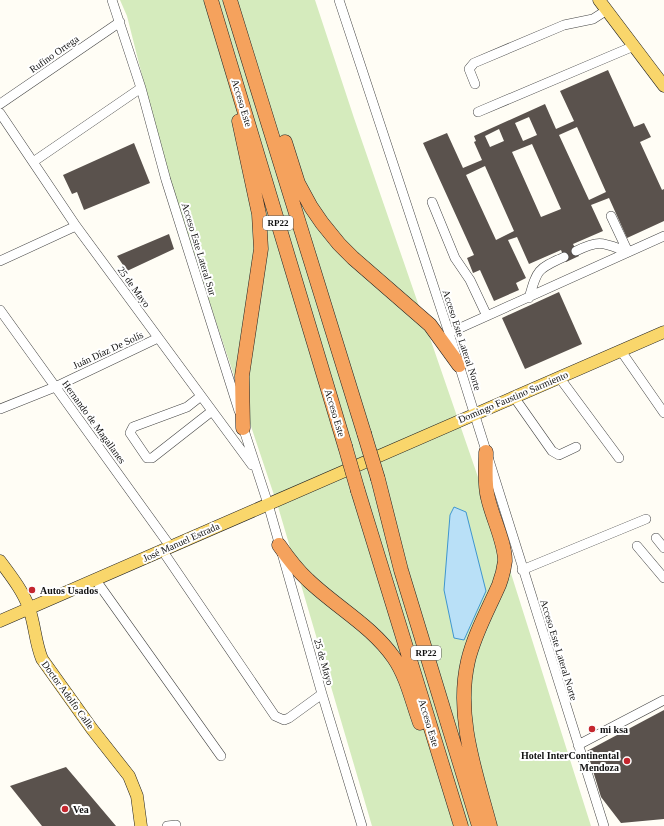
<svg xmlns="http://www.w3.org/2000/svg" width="664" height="826" font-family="'Times New Roman',serif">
<rect width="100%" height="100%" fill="#fffdf5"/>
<path fill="#d5ebbd" d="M 120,0 L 315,0 L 354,118 L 508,564 L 591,826 L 372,826 L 279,510 L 168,178 L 127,16 Z"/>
<path fill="#b9e0f7" stroke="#3f96cf" d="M 454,507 L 466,512 L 486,591 L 464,640 L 454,638 L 444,590 L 450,515 Z"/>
<path fill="#5a524d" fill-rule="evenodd" d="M 608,70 L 634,127 L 644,123 L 651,137 L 640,142 L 662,190 L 664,189 L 664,221 L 627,238 L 609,198 L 591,205 L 603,231 L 573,244 L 579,256 L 566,262 L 561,250 L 529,264 L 517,237 L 508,240 L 526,278 L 516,283 L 519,290 L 494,301 L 480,270 L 473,273 L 467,258 L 474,255 L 423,143 L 447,133 L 463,168 L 482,160 L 474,142 L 476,141 L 474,136 L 545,104 L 556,129 L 574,121 L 560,91 ZM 529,117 L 537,135 L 523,141 L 515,123 ZM 577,127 L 606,192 L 589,200 L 559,135 ZM 499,129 L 504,141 L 490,147 L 485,136 ZM 532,144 L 561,209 L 541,217 L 512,152 ZM 485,166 L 514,231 L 496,240 L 466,175 Z
M 134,143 L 150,183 L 84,210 L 77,192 L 72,194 L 63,175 Z
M 169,234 L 174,249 L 127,271 L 117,256 Z
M 559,292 L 582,344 L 525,369 L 502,318 Z
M 664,710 L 664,819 L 621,823 L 601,797 L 587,751 Z
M 66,767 L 116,826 L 42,826 L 10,786 Z"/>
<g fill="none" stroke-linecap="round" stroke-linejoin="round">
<defs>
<path id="minor" d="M 112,0 L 141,88 L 166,180 L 239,411
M 339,0 L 449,333 L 604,826
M 475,84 L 469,69 L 474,63 L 564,25 L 593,19 L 607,10
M 0,104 L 120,22
M 478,112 L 634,46
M 0,113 L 76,226 L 252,465
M 33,162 L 141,88
M 432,202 L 455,258 L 470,280 L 487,316
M 611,216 L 628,252
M 576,251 C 601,239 603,243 628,252
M 0,261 L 76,226
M 529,298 C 537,270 537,269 564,257
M 0,310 L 170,546
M 449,333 L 664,236
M 621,351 L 664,413
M 559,377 L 619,458
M 201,396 L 187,407 L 133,427 L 130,433 L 147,458 L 152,458 L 212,411
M 514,397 L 552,451 L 559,455 L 576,447
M 0,409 L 55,387 L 158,338
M 242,424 L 268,504 L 322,694 L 362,826
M 656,538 L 664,548
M 637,546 L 664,578
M 162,550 L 275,716 L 284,720 L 289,718 L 322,694
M 522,570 L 646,519
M 95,579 L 221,756
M 578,745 L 664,700
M 167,826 L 176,825 L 176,826"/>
<path id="major" d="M 599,0 L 664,86
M 0,561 C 11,576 23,591 29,608 C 35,625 35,642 42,659 L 92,729 L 129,776 L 137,796 L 141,826
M 0,621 L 664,332"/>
<path id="highway" d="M 211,0 L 345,446
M 230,0 L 364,433
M 239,121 L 259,214 L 261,249 L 242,376 L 243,428
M 285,142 L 298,183 L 311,207 L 322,223 L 339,244 L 353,258 L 430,325 L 459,365
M 486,452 C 486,467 484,483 488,498 C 492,517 505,542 505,561 C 504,569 502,577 499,585 C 488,610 474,635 468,661 C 455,717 476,773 490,826
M 378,479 L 401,570 L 479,826
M 358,491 L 461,826
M 279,545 C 288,558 297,570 308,580 C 336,607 372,626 394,658 C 407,677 412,701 420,723"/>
</defs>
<use href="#minor" stroke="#444" stroke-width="10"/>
<use href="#major" stroke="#222" stroke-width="13"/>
<use href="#highway" stroke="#222" stroke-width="15"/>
<use href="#minor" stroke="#fff" stroke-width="9"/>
<use href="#major" stroke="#f9d66b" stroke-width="12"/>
<use href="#highway" stroke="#f5a25d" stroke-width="14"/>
<defs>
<path id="highway-bridge" d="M 364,433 L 378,479
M 345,446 L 358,491"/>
</defs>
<use href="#highway-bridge" stroke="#222" stroke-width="15" stroke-linecap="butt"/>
<use href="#highway-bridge" stroke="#f5a25d" stroke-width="14"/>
</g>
<g fill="#c4262e" stroke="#fff" stroke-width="1.5">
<circle cx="32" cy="590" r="4"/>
<circle cx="592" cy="729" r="4"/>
<circle cx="627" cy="761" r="4"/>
<circle cx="65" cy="809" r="4"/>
</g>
<g text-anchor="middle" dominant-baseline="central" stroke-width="4" stroke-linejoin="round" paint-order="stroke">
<g fill="#fff" stroke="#585858" stroke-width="1">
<rect x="263" y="216" width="30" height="14" rx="3"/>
<rect x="411" y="646" width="30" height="14" rx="3"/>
</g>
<g font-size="9" font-weight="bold" fill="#111">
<text x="278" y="223">RP22</text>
<text x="426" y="653">RP22</text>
</g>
<g font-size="10" fill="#111" stroke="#fff">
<text transform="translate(54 54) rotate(-35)">Rufino Ortega</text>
<text transform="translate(242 103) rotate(73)">Acceso Este</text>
<text transform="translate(199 249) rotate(73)">Acceso Este Lateral Sur</text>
<text transform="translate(134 287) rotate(54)">25 de Mayo</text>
<text transform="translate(462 340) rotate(72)">Acceso Este Lateral Norte</text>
<text transform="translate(108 350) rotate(-25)">Juán Díaz De Solís</text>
<text transform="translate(513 397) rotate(-23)">Domingo Faustino Sarmiento</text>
<text transform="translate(335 413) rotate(73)">Acceso Este</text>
<text transform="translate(94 422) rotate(54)">Hernando de Magallanes</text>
<text transform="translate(181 542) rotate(-24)">José Manuel Estrada</text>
<text transform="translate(559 650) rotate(73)">Acceso Este Lateral Norte</text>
<text transform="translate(324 662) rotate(74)">25 de Mayo</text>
<text transform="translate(68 695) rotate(54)">Doctor Adolfo Calle</text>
<text transform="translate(429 723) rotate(73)">Acceso Este</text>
</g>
<g font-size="10" font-weight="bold" fill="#111" stroke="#fff" text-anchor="start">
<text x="40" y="590">Autos Usados</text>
<text x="600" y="729">mi ksa</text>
<text x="619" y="755" text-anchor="end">Hotel InterContinental<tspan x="619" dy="12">Mendoza</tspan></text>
<text x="73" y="809">Vea</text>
</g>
</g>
</svg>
